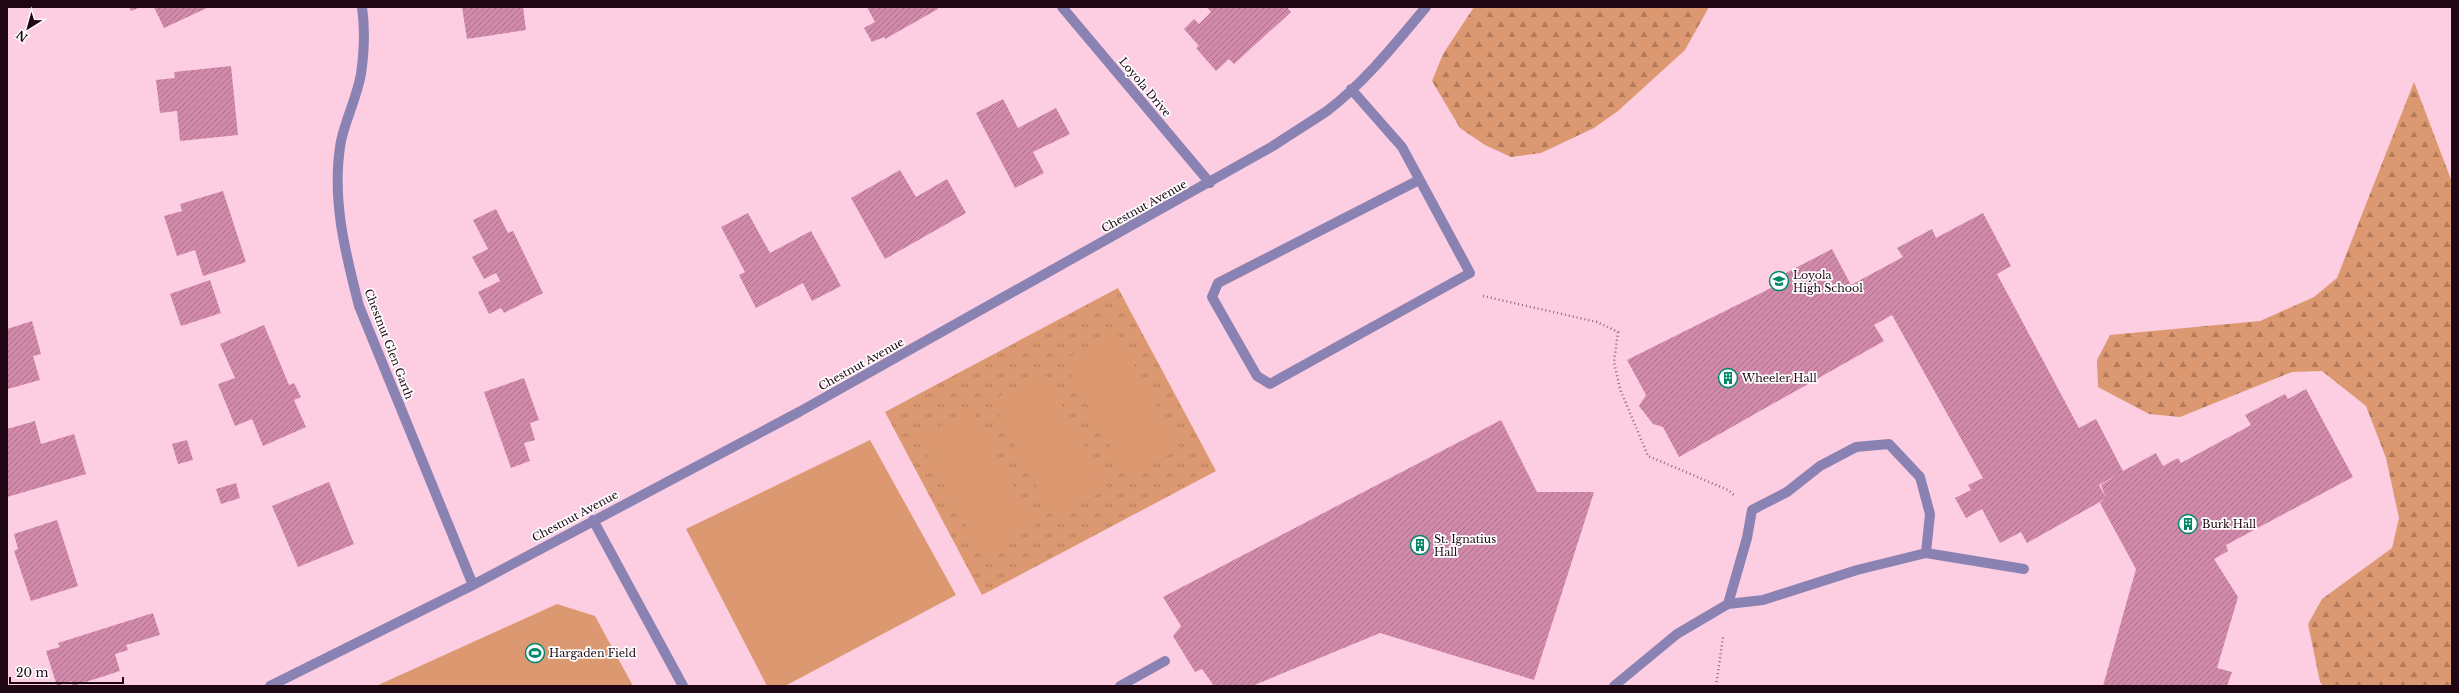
<svg xmlns="http://www.w3.org/2000/svg" width="2459" height="693" font-family="'Libre Baskerville',serif">
<defs>
<pattern id="forest-firs" width="22" height="20" patternUnits="userSpaceOnUse"><rect width="22" height="20" fill="#dc9870"/><path d="M5 1l3.5 6h-7zM16 11l3.5 6h-7z" fill="#b27a5b"/></pattern>
<pattern id="park-tufts" width="24" height="20" patternUnits="userSpaceOnUse"><rect width="24" height="20" fill="#dc9870"/><path d="M3 7l-1-3M5 7V3M7 7l1-3M15 17l-1-3M17 17v-4M19 17l1-3" fill="none" stroke="#b27a5b"/></pattern>
<pattern id="building-hatch" width="6" height="6" patternUnits="userSpaceOnUse"><rect width="6" height="6" fill="#d28aab"/><path d="M-1 1l2-2M0 6l6-6M5 7l2-2" fill="none" stroke="#aa6f8a"/></pattern>
</defs>
<rect width="100%" height="100%" fill="#fdcee2"/>
<path fill="url(#forest-firs)" d="M 1474,7 L 1709,7 L 1685,50 L 1618,111 L 1594,128 L 1541,153 L 1511,157 L 1485,145 L 1460,128 L 1432,81 L 1443,54 Z
M 2414,82 L 2452,182 L 2452,686 L 2323,686 L 2320,682 L 2308,624 L 2322,599 L 2392,548 L 2399,518 L 2386,458 L 2366,406 L 2322,371 L 2292,372 L 2180,417 L 2149,414 L 2098,387 L 2097,360 L 2110,335 L 2260,321 L 2314,297 L 2337,278 Z"/>
<path fill="url(#park-tufts)" d="M 1118,288 L 1216,471 L 982,595 L 885,412 Z"/>
<path fill="#dc9870" d="M 1116,331 L 1180,449 L 1127,477 L 1063,360 Z
M 1044,372 L 1108,489 L 1054,518 L 991,401 Z
M 972,409 L 1036,526 L 982,555 L 919,438 Z
M 870,440 L 956,595 L 785,686 L 767,686 L 686,529 Z
M 557,604 L 595,616 L 633,686 L 376,686 Z"/>
<path fill="url(#building-hatch)" fill-rule="evenodd" d="M 129,7 L 141,7 L 131,11 Z
M 154,7 L 209,7 L 164,28 Z
M 462,7 L 523,7 L 526,30 L 467,39 Z
M 867,7 L 937,7 L 938,9 L 885,39 L 884,37 L 872,42 L 864,28 L 875,22 Z
M 1207,7 L 1287,7 L 1291,12 L 1234,64 L 1229,59 L 1216,71 L 1196,48 L 1199,46 L 1184,29 L 1194,19 L 1199,24 L 1211,12 Z
M 231,66 L 238,135 L 180,141 L 177,111 L 160,113 L 156,80 L 175,78 L 174,72 Z
M 1003,99 L 1018,128 L 1056,108 L 1070,134 L 1033,152 L 1044,173 L 1015,188 L 976,113 Z
M 900,170 L 916,197 L 947,179 L 966,213 L 885,259 L 851,198 Z
M 223,191 L 246,262 L 203,276 L 195,250 L 177,256 L 164,216 L 182,211 L 180,204 Z
M 496,209 L 508,233 L 513,231 L 543,293 L 504,313 L 501,308 L 489,314 L 478,292 L 500,281 L 496,273 L 484,279 L 472,257 L 488,249 L 473,220 Z
M 748,213 L 770,253 L 811,231 L 841,286 L 812,301 L 803,283 L 756,308 L 739,275 L 745,272 L 721,227 Z
M 1983,213 L 2011,266 L 1997,274 L 2079,428 L 2096,419 L 2123,471 L 2156,453 L 2163,466 L 2178,458 L 2181,463 L 2251,425 L 2245,415 L 2285,394 L 2288,399 L 2306,389 L 2353,477 L 2226,545 L 2228,551 L 2214,559 L 2238,597 L 2217,668 L 2232,672 L 2227,686 L 2103,686 L 2136,569 L 2100,503 L 2105,499 L 2027,543 L 2021,532 L 2000,543 L 1982,509 L 1966,518 L 1955,498 L 1971,490 L 1968,485 L 1983,478 L 1892,315 L 1874,325 L 1884,341 L 1679,457 L 1663,427 L 1653,424 L 1639,406 L 1646,395 L 1627,360 L 1781,283 L 1778,277 L 1832,249 L 1851,285 L 1903,257 L 1897,248 L 1932,229 L 1936,238 ZM 2117,475 L 2101,485 L 2106,498 L 2099,485 Z
M 210,280 L 221,313 L 181,326 L 170,294 Z
M 32,321 L 41,354 L 33,356 L 40,380 L 8,389 L 7,329 Z
M 264,325 L 289,385 L 294,383 L 301,397 L 294,400 L 306,427 L 263,446 L 252,419 L 235,426 L 218,384 L 235,378 L 220,344 Z
M 524,378 L 539,420 L 530,423 L 535,440 L 524,443 L 530,461 L 511,468 L 484,392 Z
M 1501,420 L 1537,492 L 1594,492 L 1534,680 L 1380,633 L 1252,686 L 1214,686 L 1202,669 L 1195,672 L 1173,636 L 1181,626 L 1163,597 Z
M 35,421 L 41,444 L 74,434 L 86,474 L 7,497 L 7,429 Z
M 187,440 L 193,460 L 178,464 L 172,444 Z
M 329,482 L 354,544 L 298,567 L 272,506 Z
M 236,483 L 240,498 L 221,504 L 216,489 Z
M 57,520 L 78,586 L 31,601 L 14,551 L 18,549 L 14,534 Z
M 153,613 L 160,635 L 126,645 L 128,650 L 115,654 L 120,671 L 73,686 L 71,681 L 57,686 L 46,651 L 60,647 L 58,643 Z"/>
<g fill="none" stroke-linecap="round" stroke-linejoin="round">
<path stroke="#8d6979" stroke-width="2.5" stroke-dasharray="1 3" stroke-linecap="butt" d="M 1483,296 L 1597,322 L 1618,332 L 1614,362 L 1620,389 L 1648,456 L 1728,490 L 1734,495
M 1716,686 L 1723,637"/>
<path stroke="#8a82b3" stroke-width="10" d="M 362,7 C 365,28 364,53 361,74 C 357,97 346,118 341,141 C 331,197 345,252 359,306 L 473,585
M 1062,7 L 1210,183
M 1351,89 L 1402,147 L 1470,273 L 1270,384 L 1257,376 L 1212,297 L 1218,283 L 1419,180
M 1889,444 L 1920,477 L 1930,514 L 1926,553 L 1857,570 L 1763,600 L 1728,604 L 1747,538 L 1752,510 L 1787,492 L 1820,466 L 1856,447 Z
M 593,520 L 683,686
M 1926,553 L 2024,569
M 270,686 L 473,585 L 799,412 L 1273,146 C 1291,134 1309,123 1327,111 C 1365,82 1395,44 1426,7
M 1120,686 L 1165,661
M 1614,686 L 1677,634 L 1728,604"/>
</g>
<defs>
<symbol id="school-ring" viewBox="-11 -11 22 22"><circle r="9.5" fill="#fefefe" stroke="#03876b" stroke-width="1.5"/><path d="M0-5L7-2L0 1L-7-2ZM-4 1L0 2.5L4 1V4Q0 6-4 4Z" fill="#03876b"/></symbol>
<symbol id="building-ring" viewBox="-11 -11 22 22"><circle r="9.5" fill="#fefefe" stroke="#03876b" stroke-width="1.5"/><path d="M-4-6H4V6H1V3H-1V6H-4ZM-2.5-4.3h1.7v1.8h-1.7ZM.8-4.3h1.7v1.8H.8ZM-2.5-1h1.7V.8h-1.7ZM.8-1h1.7V.8H.8Z" fill="#03876b"/></symbol>
<symbol id="stadium-ring" viewBox="-11 -11 22 22"><circle r="9.5" fill="#fefefe" stroke="#03876b" stroke-width="1.5"/><path d="M0-5a6.5 5 0 1 0 0 10a6.5 5 0 1 0 0-10ZM-3.5-1.8h7v3.6h-7Z" fill="#03876b"/></symbol>
</defs>
<g fill-rule="evenodd">
<use href="#school-ring" x="1768" y="270" width="22" height="22"/>
<use href="#building-ring" x="1717" y="367" width="22" height="22"/>
<use href="#building-ring" x="2177" y="513" width="22" height="22"/>
<use href="#building-ring" x="1409" y="534" width="22" height="22"/>
<use href="#stadium-ring" x="524" y="642" width="22" height="22"/>
</g>
<g text-anchor="middle" dominant-baseline="central" stroke-width="3.5" stroke-linejoin="round" paint-order="stroke">
<g font-size="11" fill="#1f0613" stroke="#fefefe">
<text transform="translate(1145 87) rotate(50)">Loyola Drive</text>
<text transform="translate(1144 206) rotate(-29)">Chestnut Avenue</text>
<text transform="translate(389 344) rotate(69)">Chestnut Glen Garth</text>
<text transform="translate(861 364) rotate(-29)">Chestnut Avenue</text>
<text transform="translate(575 516) rotate(-28)">Chestnut Avenue</text>
</g>
<g font-size="11" fill="#1f0613" stroke="#fefefe" text-anchor="start">
<text x="1793" y="275">Loyola<tspan x="1793" dy="13">High School</tspan></text>
<text x="1742" y="378">Wheeler Hall</text>
<text x="2202" y="524">Burk Hall</text>
<text x="1434" y="539">St. Ignatius<tspan x="1434" dy="13">Hall</tspan></text>
<text x="549" y="653">Hargaden Field</text>
</g>
</g>
<rect width="2459" height="693" fill="none" stroke="#1f0613" stroke-width="16"/>
<g transform="translate(28 28) rotate(217)" stroke="#fefefe" stroke-width="3" paint-order="stroke">
<path d="M0-3L7 15L0 10L-7 15Z" fill="#1f0613"/>
<text y="-6" font-size="11" font-weight="bold" text-anchor="middle" fill="#1f0613">N</text>
</g>
<path d="M10 677v6h113v-6" fill="none" stroke="#1f0613" stroke-width="2"/>
<text x="16" y="677" font-size="12" fill="#1f0613" stroke="#fefefe" stroke-width="3" paint-order="stroke">20 m</text>
</svg>
